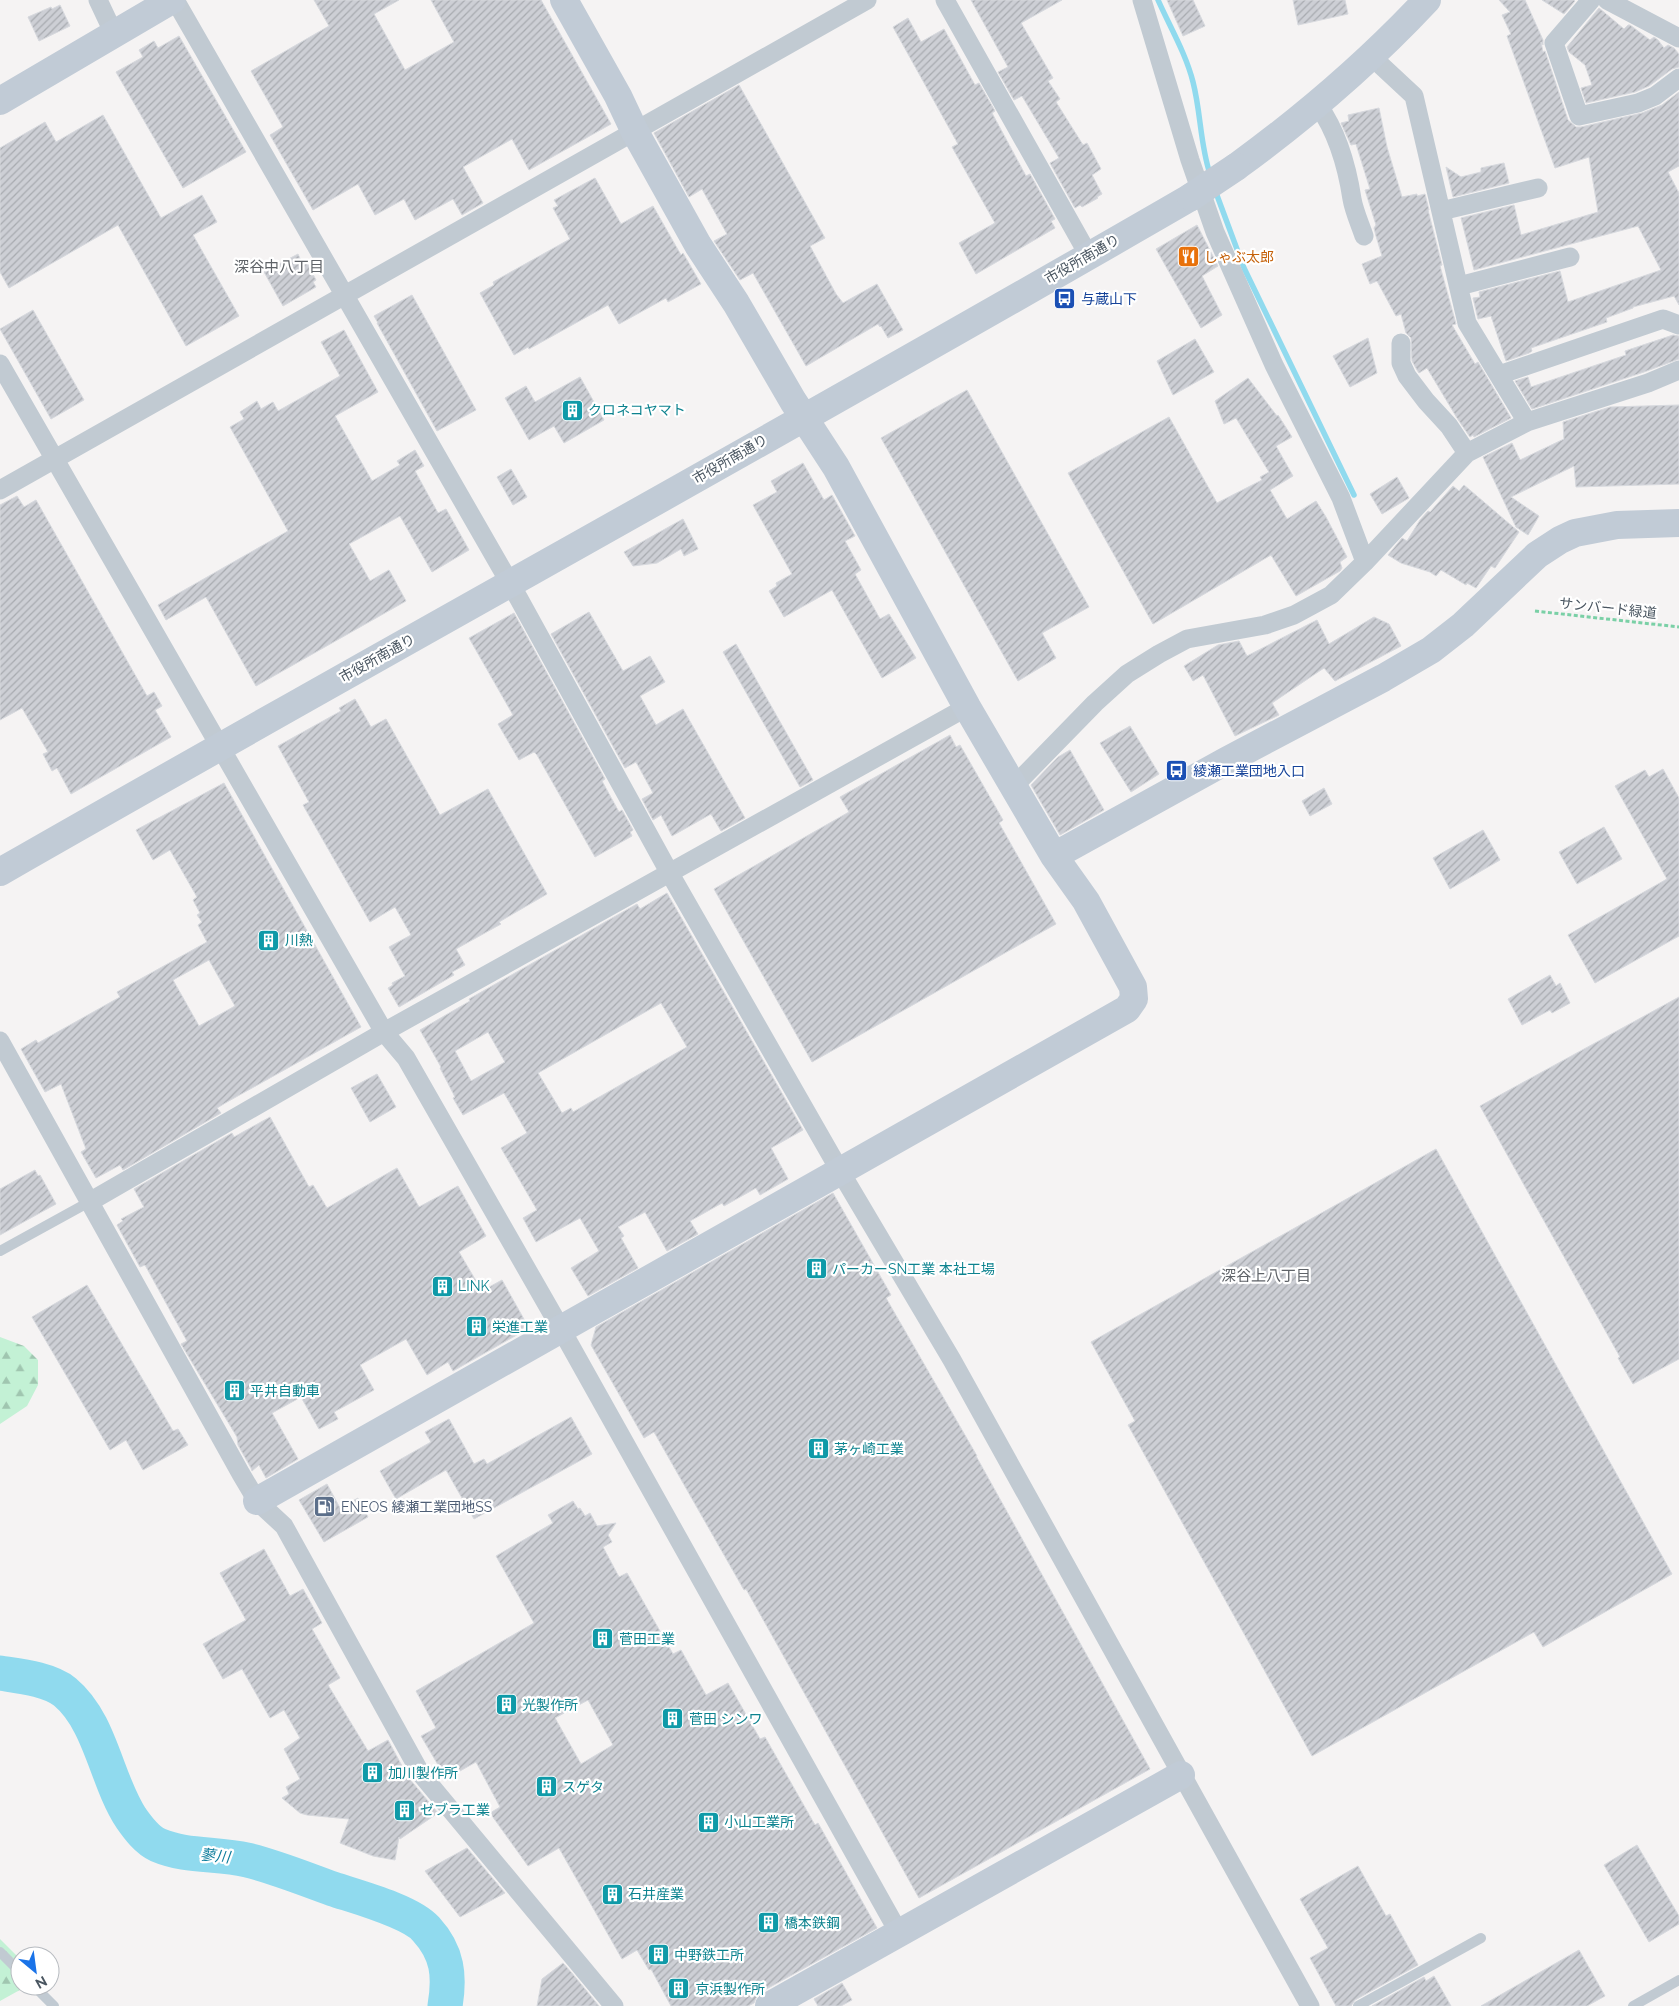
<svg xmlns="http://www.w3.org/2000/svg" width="1679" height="2006" font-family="Raleway,'Noto Sans JP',sans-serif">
<defs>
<pattern id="forest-firs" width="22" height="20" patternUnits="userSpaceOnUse" patternTransform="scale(1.25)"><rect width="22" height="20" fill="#c3f1d5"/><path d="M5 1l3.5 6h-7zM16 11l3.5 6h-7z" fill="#a0c6b0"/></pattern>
<pattern id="building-hatch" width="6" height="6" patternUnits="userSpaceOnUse" patternTransform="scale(1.25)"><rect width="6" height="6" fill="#cdcfd5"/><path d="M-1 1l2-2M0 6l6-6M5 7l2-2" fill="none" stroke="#a8abb0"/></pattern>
</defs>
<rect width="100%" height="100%" fill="#f5f3f3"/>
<path fill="url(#forest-firs)" d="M 0,1337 L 24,1346 L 38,1360 L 38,1385 L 27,1406 L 0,1424 Z
M 0,1939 L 20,1959 L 20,1986 L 27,1986 L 0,2001 Z"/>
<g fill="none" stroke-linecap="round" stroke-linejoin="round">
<path stroke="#90daee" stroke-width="5.5" d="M 1158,0 C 1170,27 1186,54 1193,82 C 1201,113 1200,144 1210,174
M 1215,190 L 1244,268 L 1354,495"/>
<path stroke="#90daee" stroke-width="35" d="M 0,1673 C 19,1676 49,1679 65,1692 C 101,1722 106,1780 131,1818 C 138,1828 147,1840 158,1845 C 186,1857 217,1853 247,1860 C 276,1867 305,1879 333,1889 C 357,1897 410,1911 426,1929 C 448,1953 450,1976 445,2006"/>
</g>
<path fill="url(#building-hatch)" stroke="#d7d9de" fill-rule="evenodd" d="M 314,0 L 399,0 L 374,14 L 405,70 L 454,42 L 431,0 L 541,0 L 611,124 L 529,170 L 512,139 L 463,167 L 483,203 L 462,215 L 453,199 L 415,220 L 404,199 L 375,215 L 358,184 L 313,210 L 270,135 L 283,127 L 251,71 L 329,26 Z
M 971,0 L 1062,0 L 1021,23 L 1053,78 L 1048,81 L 1060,99 L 1056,102 L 1083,145 L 1087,143 L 1101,169 L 1092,175 L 1102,194 L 1097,197 L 1098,198 L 1082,207 L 1080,205 L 1075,208 L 1050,163 L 1059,158 L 1022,96 L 1014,100 L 998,72 L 1008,67 Z
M 1167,0 L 1193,0 L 1205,26 L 1183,36 Z
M 1293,0 L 1345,0 L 1348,14 L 1298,25 Z
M 1499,0 L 1525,0 L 1543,40 L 1543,45 L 1541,42 L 1543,52 L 1545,51 L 1568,120 L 1576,127 L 1581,127 L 1642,113 L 1662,105 L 1679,92 L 1679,166 L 1668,172 L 1679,193 L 1679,305 L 1674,296 L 1633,307 L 1633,308 L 1606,318 L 1607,322 L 1531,348 L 1532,351 L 1529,353 L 1506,361 L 1491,316 L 1478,319 L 1473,298 L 1480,297 L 1479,292 L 1560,271 L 1568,302 L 1661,270 L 1638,226 L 1474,270 L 1461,218 L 1514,205 L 1521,235 L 1598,212 L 1589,157 L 1555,168 L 1507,36 L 1511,34 L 1502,15 L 1510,12 Z
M 1542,0 L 1574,0 L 1575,1 L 1564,14 Z
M 60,5 L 70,26 L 39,41 L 28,17 L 51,7 L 52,9 Z
M 1599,8 L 1624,29 L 1628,25 L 1630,25 L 1650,40 L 1654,37 L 1658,40 L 1664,48 L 1668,45 L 1674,48 L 1679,54 L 1679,67 L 1672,69 L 1649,86 L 1635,92 L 1586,103 L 1581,88 L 1592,85 L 1585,65 L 1569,52 L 1567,47 Z
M 908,18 L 921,42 L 944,29 L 975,85 L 979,83 L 995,111 L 992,113 L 1026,176 L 1030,174 L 1055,219 L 1051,221 L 1055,228 L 976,274 L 959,243 L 995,223 L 952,147 L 958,144 L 893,27 Z
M 179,36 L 246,152 L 183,188 L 116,72 L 143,57 L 139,50 L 154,41 L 158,48 Z
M 739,85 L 825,238 L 810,246 L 836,294 L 843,303 L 877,284 L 903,330 L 888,338 L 881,326 L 880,327 L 878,324 L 806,366 L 753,273 L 740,280 L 714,241 L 727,234 L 702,189 L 689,197 L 654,133 Z
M 1379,108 L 1387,147 L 1402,197 L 1417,194 L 1417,196 L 1425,194 L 1429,210 L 1428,210 L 1442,265 L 1440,266 L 1456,324 L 1452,325 L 1475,364 L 1478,362 L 1511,418 L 1474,437 L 1473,435 L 1470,437 L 1457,418 L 1427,368 L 1419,373 L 1417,370 L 1412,361 L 1411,338 L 1406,333 L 1401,314 L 1396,316 L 1377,281 L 1370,284 L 1362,264 L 1382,256 L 1376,236 L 1374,228 L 1376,225 L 1365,190 L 1370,189 L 1356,144 L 1351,145 L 1341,123 L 1349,121 L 1348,115 Z
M 103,115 L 161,218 L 202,195 L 217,222 L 193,235 L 239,316 L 186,346 L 118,225 L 9,288 L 0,272 L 0,148 L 45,122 L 56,142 Z
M 1504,163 L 1509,183 L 1453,197 L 1446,167 L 1461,177 L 1481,172 L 1481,168 Z
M 595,178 L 621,224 L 653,206 L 681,255 L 683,253 L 701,284 L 668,302 L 666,298 L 619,324 L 608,305 L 529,349 L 528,347 L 514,355 L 480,293 L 494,285 L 493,282 L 570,239 L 553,208 L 558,206 L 554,200 Z
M 1197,225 L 1218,266 L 1202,276 L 1222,315 L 1201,328 L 1156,249 Z
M 298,254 L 302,263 L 306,261 L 316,280 L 313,282 L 316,287 L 283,306 L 264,272 Z
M 412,295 L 476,410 L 437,431 L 377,323 L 378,323 L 374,316 Z
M 33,310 L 84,400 L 51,419 L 0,329 Z
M 344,330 L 378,392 L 335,416 L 372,481 L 400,465 L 397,461 L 415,450 L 424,466 L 415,471 L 438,513 L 446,509 L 469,550 L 432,572 L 400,516 L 349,544 L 370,581 L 389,570 L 406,601 L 256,686 L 206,597 L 166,620 L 158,605 L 288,531 L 230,427 L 244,419 L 240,412 L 257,401 L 261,409 L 273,402 L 278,411 L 340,376 L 321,342 Z
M 1673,335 L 1679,336 L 1679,359 L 1644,372 L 1532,409 L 1515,381 L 1528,377 L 1531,387 L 1626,355 L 1625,351 Z
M 1368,338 L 1377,373 L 1350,387 L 1333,356 Z
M 1195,339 L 1214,372 L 1173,395 L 1157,361 Z
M 580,377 L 604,420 L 564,443 L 554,426 L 529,440 L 505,398 L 526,386 L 535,402 Z
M 1248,378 L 1277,416 L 1278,415 L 1292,437 L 1276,446 L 1293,476 L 1270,490 L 1287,519 L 1316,501 L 1326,517 L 1347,557 L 1340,562 L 1342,568 L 1340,571 L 1296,596 L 1271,555 L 1153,624 L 1068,473 L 1169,417 L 1217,503 L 1262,480 L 1260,477 L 1269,472 L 1236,418 L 1224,424 L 1215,401 Z
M 967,390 L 1089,607 L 1042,633 L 1056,658 L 1018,681 L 881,438 Z
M 1679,405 L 1679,484 L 1576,487 L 1574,466 L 1511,497 L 1539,516 L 1528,535 L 1516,527 L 1483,457 L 1512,443 L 1520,460 L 1564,439 L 1563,422 L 1610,407 Z
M 803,463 L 824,500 L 832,495 L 855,536 L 845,541 L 861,570 L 855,574 L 880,619 L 889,614 L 916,658 L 882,678 L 832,590 L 784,617 L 769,591 L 777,586 L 776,583 L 792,574 L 753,505 L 777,492 L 771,481 Z
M 511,469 L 527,497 L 513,505 L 497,477 Z
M 1397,477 L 1409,498 L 1382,514 L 1370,494 Z
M 1464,485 L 1519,532 L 1495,568 L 1491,566 L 1476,588 L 1467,583 L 1466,585 L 1441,570 L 1436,576 L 1430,572 L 1401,563 L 1388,555 L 1402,538 L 1407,541 L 1420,520 L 1428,511 L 1430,512 L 1453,486 L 1459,491 Z
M 17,496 L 24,507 L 36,500 L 147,696 L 154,692 L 162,706 L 155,710 L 171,737 L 71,794 L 57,768 L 52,771 L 43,754 L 48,752 L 22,708 L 0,720 L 0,505 Z
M 683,519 L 698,549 L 684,556 L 681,549 L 657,563 L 633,566 L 624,552 Z
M 589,612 L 623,671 L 650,656 L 665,682 L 640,696 L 656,725 L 683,709 L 745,818 L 721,831 L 711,814 L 672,836 L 661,815 L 653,820 L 642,799 L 653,793 L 636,762 L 625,768 L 551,634 Z
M 514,613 L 605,779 L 602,781 L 619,812 L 622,810 L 633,830 L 630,832 L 632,836 L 595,857 L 537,755 L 534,752 L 519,760 L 498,724 L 513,715 L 469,638 Z
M 1374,617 L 1389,624 L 1401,646 L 1335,681 L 1324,668 L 1272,703 L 1279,715 L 1235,736 L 1203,675 L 1193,681 L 1184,666 L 1218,645 L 1239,641 L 1247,656 L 1317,620 L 1329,644 Z
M 736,644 L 813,780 L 800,787 L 723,652 Z
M 355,699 L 371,727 L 386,719 L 440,815 L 488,789 L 547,894 L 499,922 L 501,924 L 456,949 L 465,965 L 452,972 L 454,975 L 399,1007 L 388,988 L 393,985 L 392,983 L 405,976 L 389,947 L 411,935 L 395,907 L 370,922 L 303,805 L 309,802 L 278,746 L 341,711 L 339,708 Z
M 1130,726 L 1159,774 L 1131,792 L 1100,743 Z
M 950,735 L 956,747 L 960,745 L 1003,820 L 999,823 L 1056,924 L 812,1062 L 714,889 L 849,812 L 840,797 Z
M 1070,750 L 1104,810 L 1060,835 L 1031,785 L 1058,757 Z
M 1663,769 L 1679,798 L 1679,936 L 1595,983 L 1568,935 L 1667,879 L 1615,786 L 1645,770 L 1649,777 Z
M 224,783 L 361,1027 L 227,1102 L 217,1108 L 221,1113 L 123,1170 L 120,1165 L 96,1178 L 81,1152 L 86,1149 L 61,1084 L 45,1092 L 21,1049 L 36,1040 L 38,1043 L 120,997 L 117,992 L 207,942 L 198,925 L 202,922 L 197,915 L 200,913 L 193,900 L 197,897 L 170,850 L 153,860 L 136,830 ZM 209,960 L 235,1006 L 199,1026 L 173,980 Z
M 1324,788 L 1332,804 L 1310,816 L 1302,801 Z
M 1604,827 L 1622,859 L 1577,884 L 1559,852 Z
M 1483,830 L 1500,860 L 1450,889 L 1433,858 Z
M 667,893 L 803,1130 L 771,1148 L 788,1179 L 760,1195 L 756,1188 L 724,1206 L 722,1203 L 690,1221 L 698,1234 L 667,1251 L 645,1212 L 618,1227 L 624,1236 L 621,1238 L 638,1268 L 588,1296 L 571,1268 L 599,1251 L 580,1218 L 536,1242 L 523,1218 L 537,1210 L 501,1148 L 527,1133 L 504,1093 L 463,1115 L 453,1098 L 455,1097 L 440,1068 L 441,1067 L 420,1030 L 470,1001 L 469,999 L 637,904 L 640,909 ZM 661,1003 L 687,1047 L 573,1112 L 571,1108 L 562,1113 L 538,1073 ZM 488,1032 L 505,1062 L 471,1081 L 455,1051 Z
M 1550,975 L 1556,986 L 1560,983 L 1570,1003 L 1552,1013 L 1550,1010 L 1522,1025 L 1508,999 Z
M 1679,997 L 1679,1359 L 1633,1384 L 1618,1358 L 1620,1357 L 1480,1106 Z
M 377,1074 L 396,1107 L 370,1122 L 351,1088 Z
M 270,1117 L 309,1187 L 313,1185 L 327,1208 L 397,1168 L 419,1207 L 458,1186 L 486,1236 L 459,1252 L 482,1291 L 502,1280 L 525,1321 L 522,1332 L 453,1371 L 448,1362 L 427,1375 L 406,1339 L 360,1365 L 374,1390 L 334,1412 L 338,1419 L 319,1429 L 301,1397 L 272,1413 L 298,1459 L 266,1478 L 259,1465 L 252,1471 L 251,1468 L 238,1445 L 237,1437 L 181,1344 L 187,1341 L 145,1265 L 140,1267 L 117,1225 L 123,1221 L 121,1219 L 144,1207 L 134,1189 L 232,1133 L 234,1137 Z
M 1436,1149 L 1672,1574 L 1543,1647 L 1534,1632 L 1312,1756 L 1128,1425 L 1135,1421 L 1091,1342 Z
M 35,1170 L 38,1176 L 40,1175 L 56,1204 L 0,1235 L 0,1189 Z
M 833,1193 L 891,1295 L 886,1298 L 977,1456 L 976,1456 L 1150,1769 L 919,1898 L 746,1589 L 744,1590 L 654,1432 L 644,1438 L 591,1345 L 596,1327 Z
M 87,1285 L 173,1431 L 178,1429 L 188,1445 L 143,1470 L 126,1440 L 110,1450 L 32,1317 Z
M 571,1417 L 592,1454 L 474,1519 L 446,1470 L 396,1499 L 380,1471 L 431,1442 L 425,1432 L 449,1419 L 474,1464 L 484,1459 L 487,1464 Z
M 327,1484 L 340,1508 L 358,1498 L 368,1517 L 324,1542 L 299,1500 Z
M 573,1501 L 578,1509 L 580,1508 L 585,1516 L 590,1513 L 597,1526 L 616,1523 L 608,1535 L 612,1542 L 603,1547 L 619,1577 L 627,1573 L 673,1654 L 681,1650 L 706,1695 L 728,1683 L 760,1739 L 765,1737 L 815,1825 L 818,1823 L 877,1928 L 761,1992 L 756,1998 L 754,2003 L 748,2006 L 671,2006 L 651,1969 L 649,1970 L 637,1950 L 622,1959 L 559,1848 L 528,1866 L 490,1813 L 500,1807 L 476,1762 L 451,1776 L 448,1772 L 444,1775 L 421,1736 L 436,1728 L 416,1691 L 534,1623 L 496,1556 L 553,1523 L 548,1515 ZM 588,1700 L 613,1745 L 581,1764 L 555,1718 Z
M 264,1549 L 290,1596 L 303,1589 L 322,1623 L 312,1629 L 340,1678 L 328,1685 L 368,1751 L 388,1740 L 408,1777 L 438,1813 L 400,1839 L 399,1837 L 395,1860 L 373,1856 L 340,1843 L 349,1819 L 307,1815 L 300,1813 L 282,1798 L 289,1794 L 286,1787 L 300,1779 L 284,1749 L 300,1738 L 284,1710 L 270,1718 L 242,1669 L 223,1679 L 203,1644 L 246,1620 L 220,1573 Z
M 1637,1845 L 1679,1916 L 1679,1924 L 1649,1942 L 1604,1865 Z
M 467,1848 L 505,1893 L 460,1917 L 425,1871 Z
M 1358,1866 L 1386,1916 L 1390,1914 L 1418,1965 L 1355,2000 L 1351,2006 L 1336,2006 L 1310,1958 L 1328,1948 L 1300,1899 Z
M 1579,1950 L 1605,1996 L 1587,2006 L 1481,2006 Z
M 563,1963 L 571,1972 L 599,2006 L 537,2006 L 542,1979 Z
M 1434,1976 L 1451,2006 L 1372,2006 L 1424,1977 L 1426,1981 Z
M 842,1983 L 852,2000 L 841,2006 L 818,2006 L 814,1999 Z"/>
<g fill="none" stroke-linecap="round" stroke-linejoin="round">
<path stroke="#7ad0a6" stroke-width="3" stroke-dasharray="4 2.5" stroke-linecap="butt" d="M 1535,611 L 1679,627"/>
<path stroke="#c1cad2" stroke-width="10" d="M 0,1251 L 91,1201
M 0,1952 L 20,1972
M 34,1986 L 54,2006
M 1358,2006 L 1481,1938
M 1633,2006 L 1679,1980"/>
<path stroke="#c1cad2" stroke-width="19" d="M 98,0 L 114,34
M 175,0 L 519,599 L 669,872 L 840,1171 L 952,1360 L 1310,2006
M 945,0 L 1089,256
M 1142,0 L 1190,160 L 1215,232 L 1274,365 L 1341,498 L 1365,562
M 1591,0 L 1554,43 L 1579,116 L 1638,103 L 1655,96 L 1679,78
M 1607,0 L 1679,38
M 1371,56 L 1414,96 L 1467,323 L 1527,422
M 1318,105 C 1337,132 1347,166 1352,199 C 1354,211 1360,224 1364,236
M 1441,211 L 1538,188
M 1459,286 L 1570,257
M 1401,343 L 1401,363 L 1407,376 L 1426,401 L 1449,426 L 1467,453
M 0,364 L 384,1032 L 406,1058 L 561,1329 L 899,1933
M 1499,375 L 1663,319 L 1679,325
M 0,490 L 867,0
M 1013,787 L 1095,703 L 1127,674 L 1159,654 L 1187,639 L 1265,625 L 1294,615 L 1331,595 L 1365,562 L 1467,453 L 1527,422 L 1648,383 L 1679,370
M 0,1041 L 241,1474 L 257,1501 L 284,1526 L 421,1774 L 614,2006
M 91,1201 L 384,1032 L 967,707"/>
<path stroke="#c1cbd6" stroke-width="28" d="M 0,101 L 172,0
M 1236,167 C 1305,117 1369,62 1427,0
M 1054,856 L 1226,761 L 1383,678 L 1431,650 L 1463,625 L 1537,555 L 1560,540 L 1575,533 L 1617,525 L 1679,523
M 0,872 C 396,645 796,426 1191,197
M 257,1501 L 1127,1009 L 1134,999 L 1133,987 L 1086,901 L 1054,856 L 967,707 L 836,467 L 793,401 L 736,303 L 698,245 L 635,132 L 618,96 L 564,0
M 769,2006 L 1181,1775"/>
<path stroke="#c1cbd6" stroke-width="28" d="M 1191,197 L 1236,167"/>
</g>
<defs>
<symbol id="restaurant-square" viewBox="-11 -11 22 22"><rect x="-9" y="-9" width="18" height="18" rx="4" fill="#e8710a" stroke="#fff"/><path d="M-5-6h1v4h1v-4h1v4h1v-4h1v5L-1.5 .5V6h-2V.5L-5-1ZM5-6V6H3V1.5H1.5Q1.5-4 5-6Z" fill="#fff"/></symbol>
<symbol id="bus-square" viewBox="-11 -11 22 22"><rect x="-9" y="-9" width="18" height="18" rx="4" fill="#1a4fb4" stroke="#fff"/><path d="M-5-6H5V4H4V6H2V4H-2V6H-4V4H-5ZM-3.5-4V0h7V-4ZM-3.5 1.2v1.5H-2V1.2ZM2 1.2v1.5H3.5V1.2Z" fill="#fff"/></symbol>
<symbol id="building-square" viewBox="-11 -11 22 22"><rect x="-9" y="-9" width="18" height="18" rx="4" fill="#0f9aa8" stroke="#fff"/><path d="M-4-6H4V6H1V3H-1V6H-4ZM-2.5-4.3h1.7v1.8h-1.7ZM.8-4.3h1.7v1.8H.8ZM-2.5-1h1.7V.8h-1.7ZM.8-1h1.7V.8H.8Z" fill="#fff"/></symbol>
<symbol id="fuel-square" viewBox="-11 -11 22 22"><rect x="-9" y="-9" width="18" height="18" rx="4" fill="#5c6f8a" stroke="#fff"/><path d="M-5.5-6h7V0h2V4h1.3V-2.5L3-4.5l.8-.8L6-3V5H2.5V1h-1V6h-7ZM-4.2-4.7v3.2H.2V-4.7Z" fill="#fff"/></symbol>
</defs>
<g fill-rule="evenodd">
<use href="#restaurant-square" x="1176" y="244" width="25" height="25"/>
<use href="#bus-square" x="1052" y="286" width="25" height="25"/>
<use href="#building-square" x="560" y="398" width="25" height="25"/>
<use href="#bus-square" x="1164" y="758" width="25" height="25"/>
<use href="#building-square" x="256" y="928" width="25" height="25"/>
<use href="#building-square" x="804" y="1256" width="25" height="25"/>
<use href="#building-square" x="430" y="1274" width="25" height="25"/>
<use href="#building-square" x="464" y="1314" width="25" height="25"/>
<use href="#building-square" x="222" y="1378" width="25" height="25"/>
<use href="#building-square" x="806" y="1436" width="25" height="25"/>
<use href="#fuel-square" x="312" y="1494" width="25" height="25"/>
<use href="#building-square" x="590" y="1626" width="25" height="25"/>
<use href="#building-square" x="494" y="1692" width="25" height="25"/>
<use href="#building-square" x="660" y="1706" width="25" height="25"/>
<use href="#building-square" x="360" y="1760" width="25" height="25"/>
<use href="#building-square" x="534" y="1774" width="25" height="25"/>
<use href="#building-square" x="392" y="1798" width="25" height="25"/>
<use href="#building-square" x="696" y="1810" width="25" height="25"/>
<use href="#building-square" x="600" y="1882" width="25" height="25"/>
<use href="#building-square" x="756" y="1910" width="25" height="25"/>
<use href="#building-square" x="646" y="1942" width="25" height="25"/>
<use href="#building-square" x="666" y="1976" width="25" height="25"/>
</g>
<g text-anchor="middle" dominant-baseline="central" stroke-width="4.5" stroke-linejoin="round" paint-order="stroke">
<g font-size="14" fill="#c56008" stroke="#fff" text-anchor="start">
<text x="1204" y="257">しゃぶ太郎</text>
</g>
<g font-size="14" fill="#4a5661" stroke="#fff">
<text transform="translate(1082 259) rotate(-30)">市役所南通り</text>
<text transform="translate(730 459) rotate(-30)">市役所南通り</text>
<text transform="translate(1608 608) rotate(6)">サンバード緑道</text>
<text transform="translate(377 658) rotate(-29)">市役所南通り</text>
</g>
<g font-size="14" fill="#164399" stroke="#fff" text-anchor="start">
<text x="1081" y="299">与蔵山下</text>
<text x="1193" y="771">綾瀬工業団地入口</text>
</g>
<g font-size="14" fill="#0d838f" stroke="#fff" text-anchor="start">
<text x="588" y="410">クロネコヤマト</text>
<text x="285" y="940">川熱</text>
<text x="832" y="1269">パーカーSN工業 本社工場</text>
<text x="458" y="1286">LINK</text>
<text x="492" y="1327">栄進工業</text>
<text x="250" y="1391">平井自動車</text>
<text x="834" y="1449">茅ヶ崎工業</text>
<text x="619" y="1639">菅田工業</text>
<text x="522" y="1705">光製作所</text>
<text x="689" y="1719">菅田 シンワ</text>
<text x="388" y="1773">加川製作所</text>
<text x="562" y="1787">スゲタ</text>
<text x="420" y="1810">ゼブラ工業</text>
<text x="724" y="1822">小山工業所</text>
<text x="628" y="1894">石井産業</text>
<text x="784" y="1923">橋本鉄鋼</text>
<text x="674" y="1955">中野鉄工所</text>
<text x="695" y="1989">京浜製作所</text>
</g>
<g font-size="14" fill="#4e5e75" stroke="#fff" text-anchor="start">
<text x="341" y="1507">ENEOS 綾瀬工業団地SS</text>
</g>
<g font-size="15" fill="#5f6368" stroke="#fff">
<text x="279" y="267">深谷中八丁目</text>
<text x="1266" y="1276">深谷上八丁目</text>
</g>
<g font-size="15" font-style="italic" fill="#0c7c9b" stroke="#fff">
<text transform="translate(215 1856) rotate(6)">蓼川</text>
</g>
</g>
<g transform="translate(35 1971) rotate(151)"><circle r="24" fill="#ffffff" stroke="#b7bbc0"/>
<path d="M0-4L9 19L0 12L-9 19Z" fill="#1a73e8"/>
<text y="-8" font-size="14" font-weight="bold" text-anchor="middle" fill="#4a5661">N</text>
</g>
</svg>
